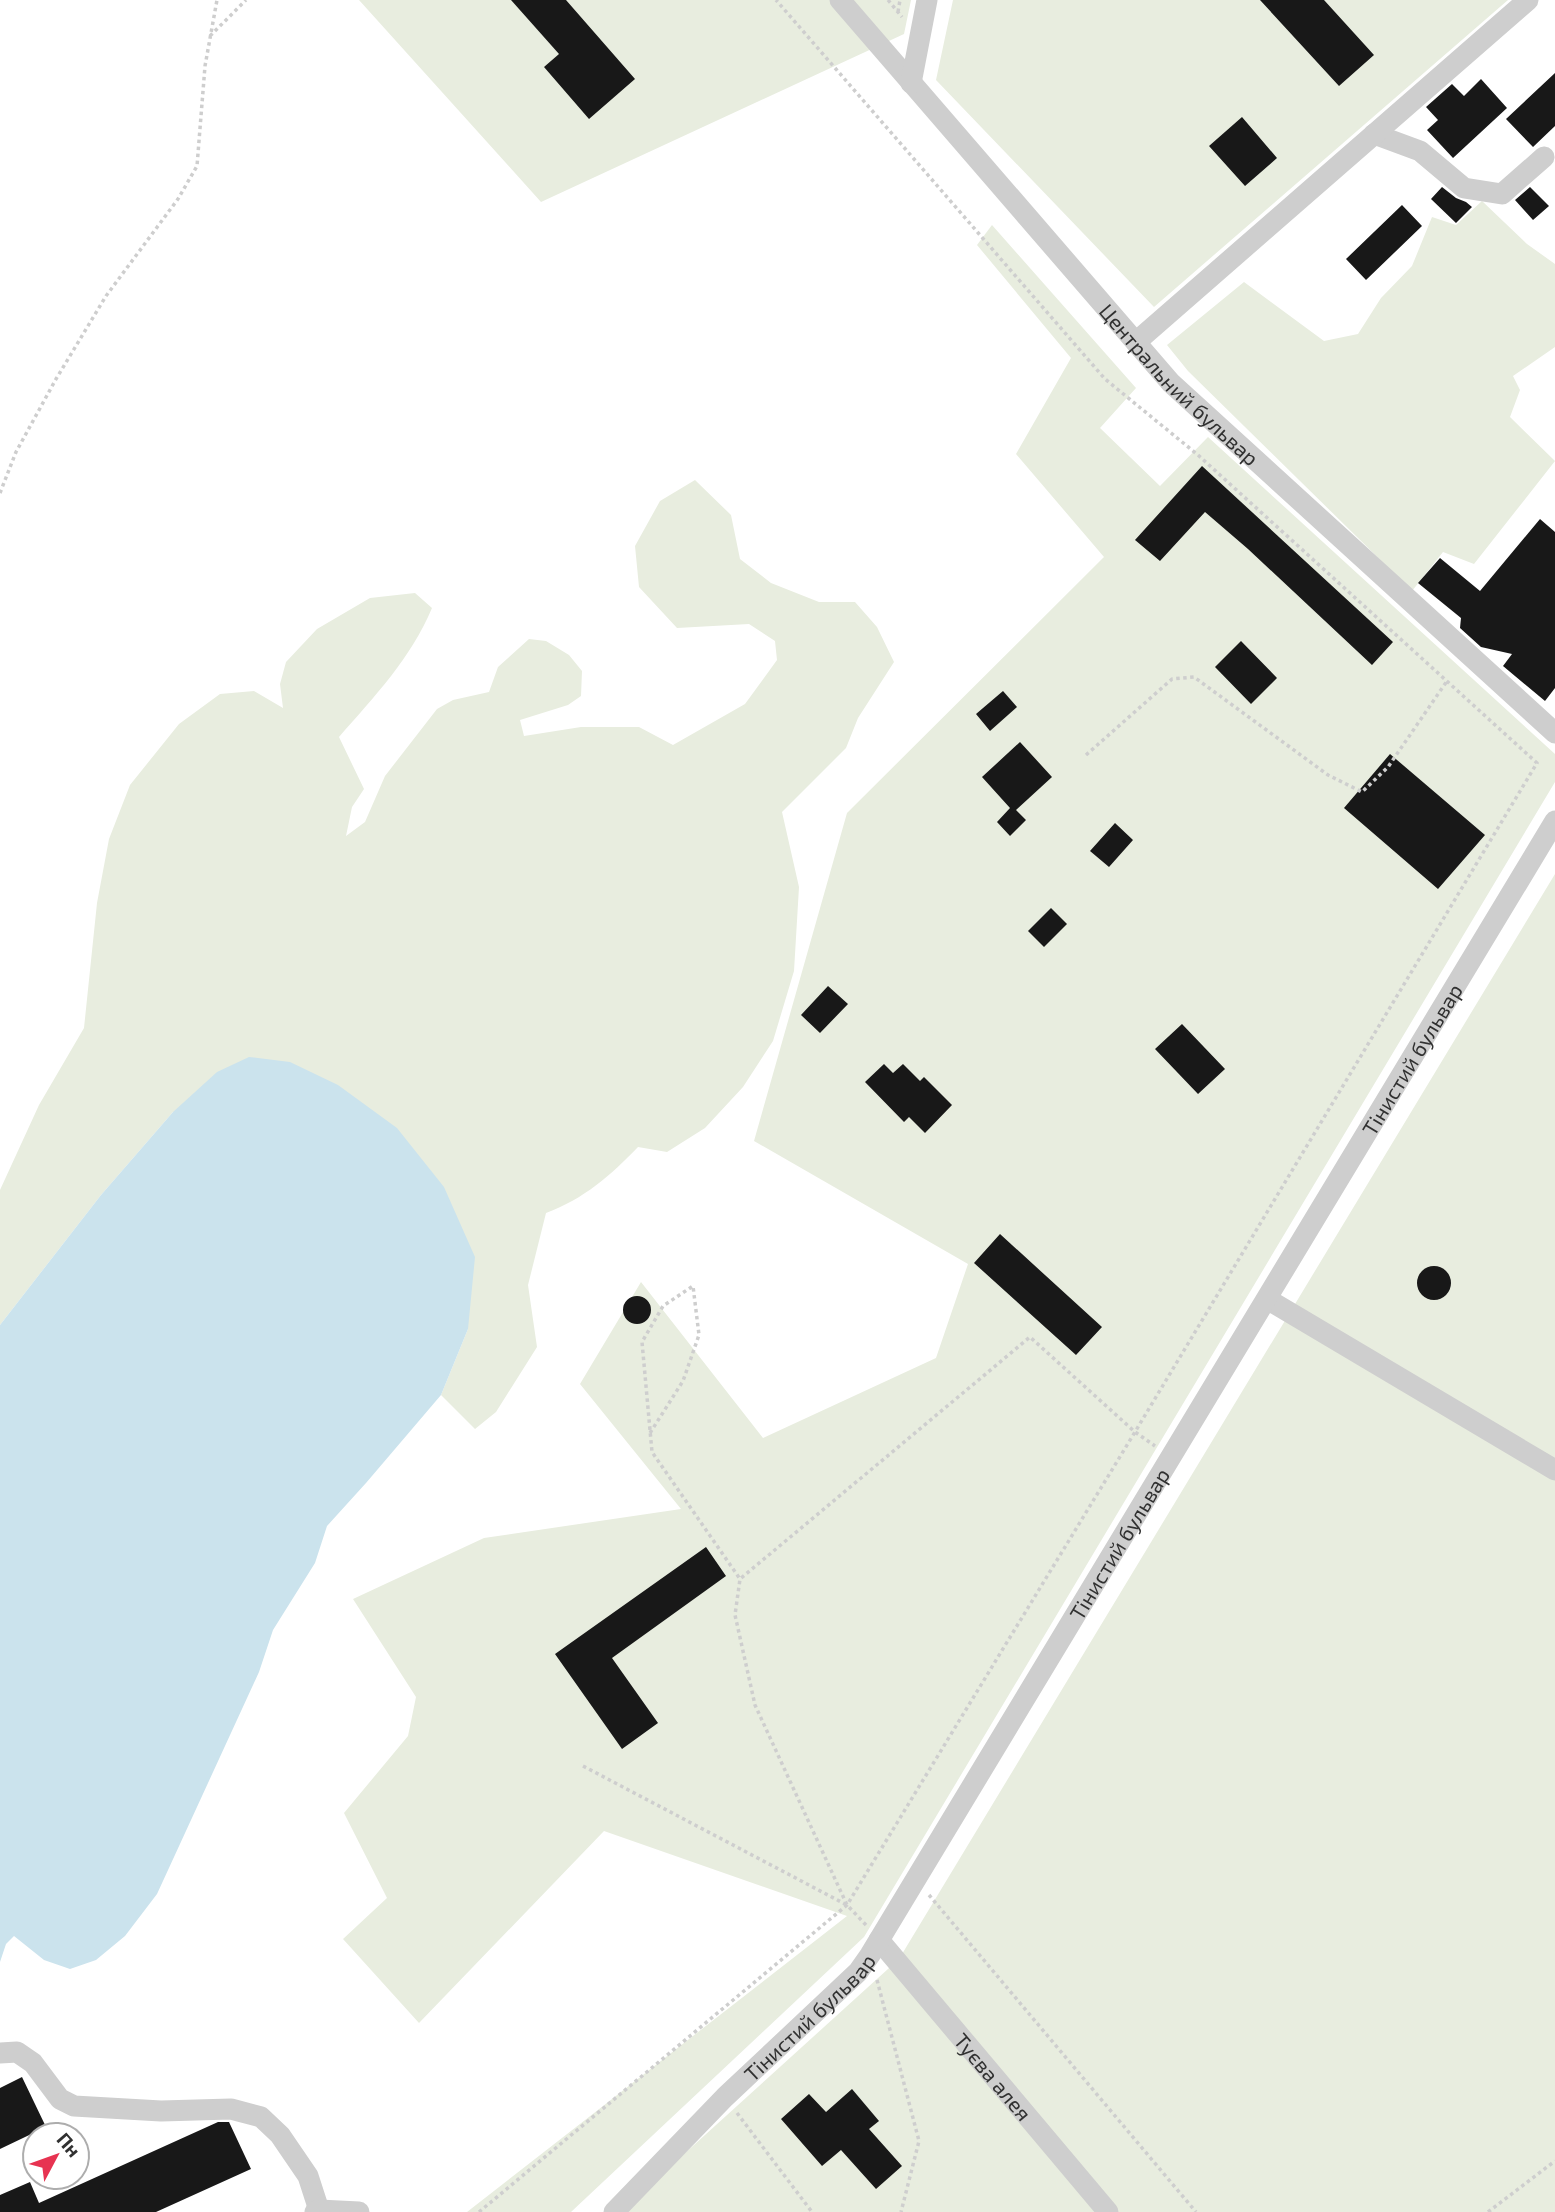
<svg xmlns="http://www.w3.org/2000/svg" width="1555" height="2212" font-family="'Exo 2',sans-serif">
<rect width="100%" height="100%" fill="#fff"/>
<path fill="#e8eddf" d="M 359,0 L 911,0 L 904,34 L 541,202 Z
M 953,0 L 1508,0 L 1154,307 L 936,80 Z
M 1482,201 L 1527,244 L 1555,264 L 1555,347 L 1513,376 L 1520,390 L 1510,417 L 1555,461 L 1474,564 L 1443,552 L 1412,591 L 1188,371 L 1167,345 L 1244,282 L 1324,341 L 1358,334 L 1381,298 L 1412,266 L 1432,217 L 1456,225 Z
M 992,225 L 1136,388 L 1100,428 L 1160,486 L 1208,437 L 1555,754 L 1555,782 L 864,1937 L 571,2212 L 467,2212 L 847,1916 L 604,1831 L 419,2023 L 343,1939 L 387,1898 L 344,1813 L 408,1736 L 416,1697 L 353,1599 L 484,1538 L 681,1509 L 580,1384 L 641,1282 L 763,1438 L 936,1358 L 968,1264 L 754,1141 L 847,813 L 1104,557 L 1016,454 L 1071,358 L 977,245 Z
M 695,480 L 731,515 L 740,559 L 771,583 L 819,602 L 855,602 L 877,627 L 894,662 L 858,718 L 846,748 L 782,812 L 799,887 L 794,971 L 773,1041 L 743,1087 L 705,1128 L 667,1152 L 638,1147 C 611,1175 584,1199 546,1213 L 528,1285 L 537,1347 L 496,1412 L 475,1429 L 441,1395 L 468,1329 L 173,1112 L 101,1195 L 0,1325 L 0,1190 L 39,1105 L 84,1028 L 97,903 L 109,839 L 130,785 L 179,724 L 220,694 L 254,691 L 283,708 L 280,684 L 286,662 L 317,629 L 370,598 L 415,593 L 432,608 C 411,658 375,696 339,737 L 364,789 L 352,807 L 346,836 L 365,822 L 385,776 L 437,709 L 453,700 L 489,692 L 498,667 L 529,639 L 546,641 L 569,655 L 582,671 L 581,696 L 568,705 L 520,720 L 524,736 L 581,727 L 639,727 L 673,745 L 745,704 L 777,660 L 775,641 L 749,624 L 677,628 L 639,587 L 635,546 L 660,501 Z
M 1555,874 L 1555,2212 L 620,2212 L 899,1959 Z"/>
<path fill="#cbe3ed" d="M 249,1057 L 290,1062 L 338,1085 L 397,1128 L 444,1187 L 475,1257 L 468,1329 L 441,1395 L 366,1483 L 327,1526 L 315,1563 L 273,1630 L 259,1672 L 157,1894 L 125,1936 L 96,1960 L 70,1969 L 44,1960 L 14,1936 L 6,1944 L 0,1962 L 0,1325 L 101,1195 L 173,1112 L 217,1072 Z"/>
<path fill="#181818" d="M 511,0 L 566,0 L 635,79 L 589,119 L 544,67 L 559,54 Z
M 1260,0 L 1324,0 L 1374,55 L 1339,86 Z
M 1555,73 L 1555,126 L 1533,147 L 1506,119 Z
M 1481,79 L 1507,108 L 1453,158 L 1427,130 L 1438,120 L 1426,107 L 1452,84 L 1464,96 Z
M 1242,117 L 1277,158 L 1245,186 L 1209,146 Z
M 1442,187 L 1456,198 L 1466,202 L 1472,207 L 1456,223 L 1431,199 Z
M 1530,187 L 1549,206 L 1533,220 L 1515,200 Z
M 1402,205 L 1422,226 L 1366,280 L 1346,259 Z
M 1202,466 L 1393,642 L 1372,665 L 1248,549 L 1205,512 L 1160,561 L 1135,540 Z
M 1540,519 L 1555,532 L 1555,688 L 1545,701 L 1503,666 L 1512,654 L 1481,647 L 1460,628 L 1461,618 L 1418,583 L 1440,558 L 1480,591 Z
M 1241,641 L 1277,678 L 1251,704 L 1215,667 Z
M 1003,691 L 1017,707 L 990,731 L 976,714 Z
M 1020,742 L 1052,777 L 1016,810 L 1026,820 L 1010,836 L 997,822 L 1010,808 L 982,777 Z
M 1390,754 L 1485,835 L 1438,889 L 1344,808 Z
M 1115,823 L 1133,840 L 1109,867 L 1090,851 Z
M 1051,908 L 1067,924 L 1044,947 L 1028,931 Z
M 828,986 L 848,1004 L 820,1033 L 801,1015 Z
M 1182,1024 L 1225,1069 L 1198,1094 L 1155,1049 Z
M 884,1064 L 893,1073 L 903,1064 L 920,1081 L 924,1077 L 952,1105 L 925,1133 L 909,1117 L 904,1122 L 865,1082 Z
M 1000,1234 L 1102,1327 L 1076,1355 L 974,1263 Z
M1417 1283a17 17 0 1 1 34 0a17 17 0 1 1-34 0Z
M623 1310a14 14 0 1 1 28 0a14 14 0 1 1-28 0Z
M 706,1547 L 726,1576 L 612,1658 L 658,1723 L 622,1749 L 555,1654 Z
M 22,2077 L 46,2127 L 0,2149 L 0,2088 Z
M 852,2089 L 879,2121 L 869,2129 L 902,2166 L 876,2189 L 841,2150 L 822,2166 L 781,2119 L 809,2094 L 826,2112 Z
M 218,2122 L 229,2122 L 251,2169 L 156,2212 L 0,2212 L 0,2195 L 30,2182 L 39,2203 Z"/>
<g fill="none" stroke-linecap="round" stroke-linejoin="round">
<path stroke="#cecece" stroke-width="3.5" stroke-dasharray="3.5 3.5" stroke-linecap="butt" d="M 888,0 L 902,17
M 898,12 L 900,0
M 210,36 L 246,0
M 0,493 L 16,452 L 56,379 L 106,296 L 178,199 L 197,166 L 205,66 L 217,0
M 1086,755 L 1172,679 L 1194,677 L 1328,775 L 1362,792 L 1388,767 L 1447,681
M 650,1433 L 683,1381 L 699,1335 L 693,1286 L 663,1306 L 642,1342 L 652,1452 L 740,1579
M 583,1766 L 845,1904
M 929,1895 L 1196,2212
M 866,1925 L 847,1905 L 755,1705 L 735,1615 L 740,1579 L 1030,1337 L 1135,1432 L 1155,1446
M 877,1980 L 919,2141 L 901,2212
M 737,2113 L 812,2212
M 479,2212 L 847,1905 L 1135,1432 L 1537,763 L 1198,455 L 1105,379 L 776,0
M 1488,2212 L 1555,2161"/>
<g stroke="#cecece" stroke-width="21">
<path id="s1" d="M 840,0 L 1171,383 L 1555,733"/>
<path d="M 911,83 L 927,0"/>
<path d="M 1374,134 L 1420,151 L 1464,188 L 1502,194 L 1544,157"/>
<path d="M 1136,342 L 1528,0"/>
<path d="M 1267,1299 L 1555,1470"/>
<path id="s2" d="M 879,1940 L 1108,2212"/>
<path d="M 0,2053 L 17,2052 L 33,2063 L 60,2099 L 74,2106 L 161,2111 L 231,2109 L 261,2117 L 280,2135 L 308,2176 L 319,2210"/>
<path d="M 315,2212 L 319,2210 L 359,2212"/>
<path id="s3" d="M 614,2212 L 725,2097 L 858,1972 L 870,1955 L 1555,821"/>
</g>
</g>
<g text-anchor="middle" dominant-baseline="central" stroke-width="7" stroke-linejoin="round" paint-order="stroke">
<g font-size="21" fill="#313131" stroke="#fff">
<text stroke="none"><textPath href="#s1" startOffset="513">Центральний бульвар</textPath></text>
<text stroke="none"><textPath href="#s3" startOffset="1410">Тінистий бульвар</textPath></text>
<text stroke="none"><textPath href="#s3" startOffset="844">Тінистий бульвар</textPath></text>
<text stroke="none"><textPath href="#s3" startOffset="276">Тінистий бульвар</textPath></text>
<text stroke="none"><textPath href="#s2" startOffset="178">Туєва алея</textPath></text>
</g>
</g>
<g transform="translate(56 2156) rotate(49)"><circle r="33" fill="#ffffff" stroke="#adadad" stroke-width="2"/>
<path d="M0-5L12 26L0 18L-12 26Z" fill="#e73351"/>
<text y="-10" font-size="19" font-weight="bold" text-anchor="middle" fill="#313131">Пн</text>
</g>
</svg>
